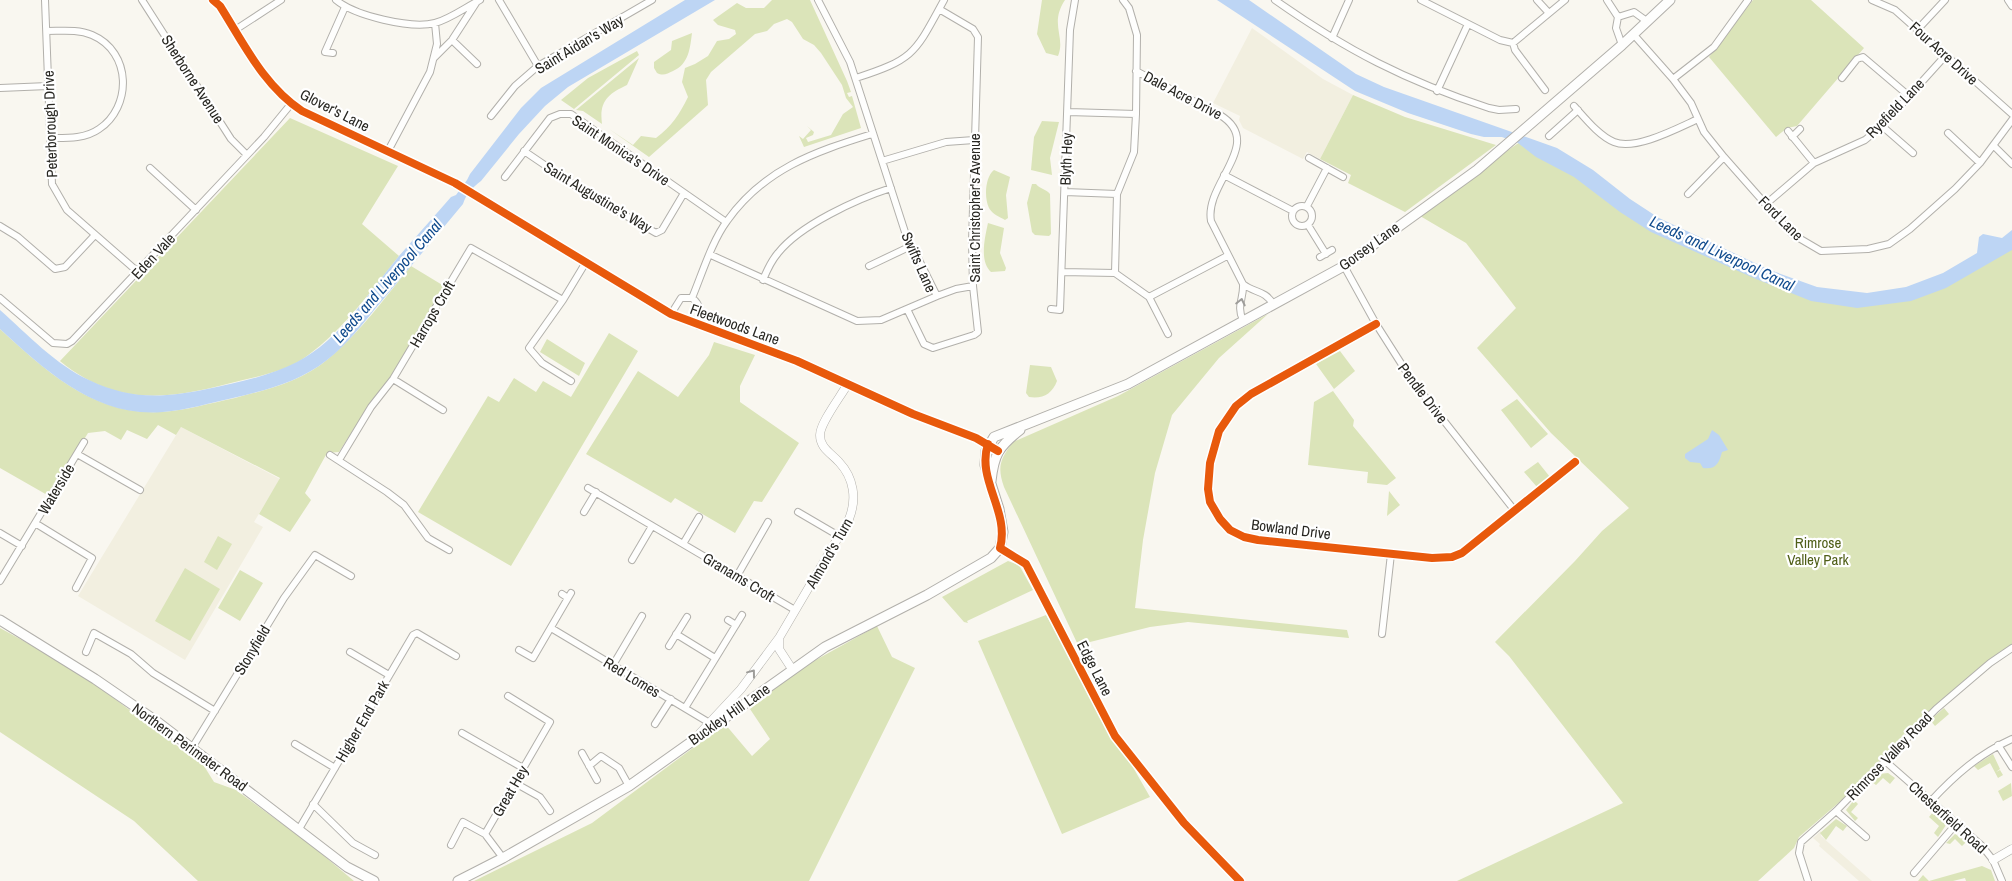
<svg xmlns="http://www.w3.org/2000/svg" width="2012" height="881" font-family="'Archivo Narrow',sans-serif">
<rect width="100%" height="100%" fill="#f9f7f0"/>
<path fill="#f2efe0" d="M 1252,28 L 1323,79 L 1353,95 L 1320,159 L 1307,152 L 1303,159 L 1243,128 L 1239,120 L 1240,116 L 1213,103 Z
M 181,427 L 280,479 L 254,522 L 263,527 L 185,660 L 78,596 Z
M 1821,831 L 1821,836 L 1872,881 L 1859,881 L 1819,846 L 1820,844 L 1813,838 Z"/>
<path fill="#dbe4b9" d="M 772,0 L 810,0 L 847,81 L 851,92 L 847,93 L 849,97 L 852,96 L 861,128 L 804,147 L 799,136 L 803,139 L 811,130 L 807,126 L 814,132 L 813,135 L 806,138 L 808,142 L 831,135 L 843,114 L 853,107 L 846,98 L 842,85 L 821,53 L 814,45 L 803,39 L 792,22 L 787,19 L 774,24 L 767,31 L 755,34 L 711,72 L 706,80 L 708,105 L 649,157 L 609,129 L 633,145 L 641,136 L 656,138 C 672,126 679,115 688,97 L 682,82 L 685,68 L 695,64 L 708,56 L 717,41 L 729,39 L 736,34 L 735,30 L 718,25 L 713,20 L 737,3 L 746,8 L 764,8 Z
M 1042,0 L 1065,0 C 1049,24 1066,37 1058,56 L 1046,53 L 1037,34 Z
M 1753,0 L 1811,0 L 1864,48 L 1797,126 L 1787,128 L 1776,137 L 1709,57 Z
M 692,33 C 690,48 689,64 673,71 C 667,74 663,76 657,73 L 654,68 L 654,62 L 671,50 L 672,41 Z
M 637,51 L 639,55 L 574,109 L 561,100 L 588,78 Z
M 639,58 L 627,85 C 608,94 599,101 602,124 L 583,111 L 576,110 Z
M 1353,95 L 1405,117 L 1496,145 L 1405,212 L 1348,183 L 1351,175 L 1320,159 Z
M 290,118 L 398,166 L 362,224 L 399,256 C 371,291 344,329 307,356 C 289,370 264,375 243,380 C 174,398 120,410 60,361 Z
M 1042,121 L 1059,122 L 1050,158 L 1052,175 L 1031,170 L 1034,137 Z
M 1523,140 L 1622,204 L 1809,293 L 1909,294 L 2012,240 L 2012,645 L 1940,701 L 1843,799 L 1799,837 L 1794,848 L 1758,881 L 1457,881 L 1623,803 L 1509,656 L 1495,642 L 1575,561 L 1602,531 L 1629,508 L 1551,433 L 1477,348 L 1516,308 L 1466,243 L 1415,213 Z
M 994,170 L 1010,177 L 1006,195 L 1008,218 L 1005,220 C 1000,217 992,214 989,208 C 984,198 985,177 994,170 Z
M 1032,184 L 1036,184 C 1040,189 1046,189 1050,194 L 1051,234 L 1049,236 L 1035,235 L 1032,232 L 1027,203 Z
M 988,223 L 1004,228 L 1000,253 L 1006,268 L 1005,271 L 991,272 C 979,261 985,237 988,223 Z
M 411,266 L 444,286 L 391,379 L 369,405 L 339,452 L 327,453 L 305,493 L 311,500 L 290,532 L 259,514 L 280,478 L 181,427 L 176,435 L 158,425 L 147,439 L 127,430 L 121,440 L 105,431 L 88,433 L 49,496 L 0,468 L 0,329 C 46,371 93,415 160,412 C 185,411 210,403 235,398 C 268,389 301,382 328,359 C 360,333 385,297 411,266 Z
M 1268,314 L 1219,358 L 1172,415 L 1155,473 L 1143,540 L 1135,608 L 1347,630 L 1349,638 L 1188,622 L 1150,627 L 1078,645 L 1004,487 C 997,467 1000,459 1013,442 L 1118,396 Z
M 609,333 L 638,351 L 511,566 L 418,512 L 488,396 L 499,402 L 514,378 L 536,392 L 543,381 L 571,397 Z
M 547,339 L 585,363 L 579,376 L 540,352 Z
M 714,342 L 755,355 L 740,386 L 740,402 L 799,443 L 762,502 L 754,501 L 735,533 L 675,498 L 671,503 L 586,454 L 638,371 L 678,397 L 709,355 Z
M 1340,351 L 1355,371 L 1334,389 L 1316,364 Z
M 1030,365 L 1051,367 L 1057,381 C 1052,394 1043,399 1029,397 L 1026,393 Z
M 1333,391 L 1354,420 L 1353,426 L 1396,478 L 1387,485 L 1367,483 L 1368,472 L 1308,465 L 1314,402 Z
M 1517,399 L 1548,434 L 1531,448 L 1501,410 Z
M 1538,462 L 1550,477 L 1537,487 L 1524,472 Z
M 1389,491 L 1400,505 L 1387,516 Z
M 218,536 L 232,544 L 217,570 L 204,562 Z
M 1008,561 L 1019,565 L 1033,590 L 967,621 L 968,623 L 964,622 L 942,597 Z
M 185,568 L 220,589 L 190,641 L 155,621 Z
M 240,570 L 263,583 L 240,621 L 218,608 Z
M 1046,615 L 1150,797 L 1062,834 L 978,641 Z
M 877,626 L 892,657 L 915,668 L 809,881 L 474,881 L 592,823 L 725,724 L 752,756 L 770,739 L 748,706 L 814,661 Z
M 0,628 L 51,656 L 99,687 L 204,766 L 214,782 L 236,790 L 311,845 L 354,881 L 198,881 L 134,821 L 0,732 Z
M 1944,708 L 1949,714 L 1935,726 L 1930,720 Z
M 1993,754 L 2000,769 L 1996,772 L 2000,770 L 2003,775 L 1998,778 L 1990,763 L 1978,770 L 1974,766 Z
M 1888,773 L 1895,778 L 1890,784 L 1883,778 L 1876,785 L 1872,782 L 1879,774 Z
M 2011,783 L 2012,796 L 2003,801 L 1998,791 Z
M 1854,800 L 1858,804 L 1851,812 L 1858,818 L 1855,821 L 1846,810 Z
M 1933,812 L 1946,825 L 1938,837 L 1934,833 L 1939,826 L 1929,817 Z
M 1836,819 L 1847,826 L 1843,831 L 1836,826 L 1826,840 L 1820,833 Z
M 1955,834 L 1967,841 L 1962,846 L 1955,839 L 1950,844 L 1946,843 Z
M 1982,866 L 1991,870 L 1995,881 L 1966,881 L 1965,878 L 1953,881 L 1918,881 L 1923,875 L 1929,881 Z"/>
<path fill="#bdd5f4" d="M 685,0 L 715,0 L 568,87 L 545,106 L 519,134 L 481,181 C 473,187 466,194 463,204 C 436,237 408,269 381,302 C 364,322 348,344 327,360 C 299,382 267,390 233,398 C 210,403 187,410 163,412 C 96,418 46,371 0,329 L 0,310 C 27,334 56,365 89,380 C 131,400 163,398 207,389 C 236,383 270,376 297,362 C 340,340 369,292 399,256 C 416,236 434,217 451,197 L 456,195 L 467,180 L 470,174 L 521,108 L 541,88 Z
M 1217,0 L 1249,0 L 1356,74 L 1384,87 L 1557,148 L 1593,170 L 1630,199 L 1659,218 L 1770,270 L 1817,287 L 1867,293 L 1906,287 L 1943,273 L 1977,253 L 1979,237 L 1983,234 L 2002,238 L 2012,230 L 2012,250 L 1946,288 L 1911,301 L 1857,308 L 1811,301 L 1756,279 L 1651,232 L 1620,212 L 1574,177 L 1536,157 L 1518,143 L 1502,137 L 1484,137 L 1471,134 L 1408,113 L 1355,91 Z
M 1712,430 L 1719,435 L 1728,450 L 1722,452 C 1719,463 1716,470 1703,468 L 1700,463 L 1690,462 L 1685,458 L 1685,454 L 1708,439 Z"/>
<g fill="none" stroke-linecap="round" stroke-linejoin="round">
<defs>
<path id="minor" d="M 45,0 L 52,184 L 67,210 L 138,272
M 142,0 L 231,139 L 247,155
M 336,0 C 355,16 411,29 435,23 C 450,19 466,7 480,0
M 499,0 L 538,66
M 1275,0 C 1346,50 1406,81 1489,108 L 1499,110 L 1516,109
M 1421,0 L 1500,40 L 1513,43 L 1565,0
M 1537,0 L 1548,12
M 1607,0 L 1618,17
M 1872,0 L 1895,10 L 2012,114
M 2008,0 L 2012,6
M 1918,29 L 1945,0
M 235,30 L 281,0
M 47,31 C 62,31 78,29 92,35 C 132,52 132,107 99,129 C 85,139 66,138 50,138
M 1634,35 L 1673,79 L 1691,103 L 1704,132 L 1724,157 L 1792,234 L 1821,251 L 1868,249 L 1889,244 L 1910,229 L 1955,189 L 1980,163 L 2012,120
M 1332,38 L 1349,0
M 452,40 L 477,64
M 1513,43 L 1515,50 L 1545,90
M 1622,45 L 1616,28 L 1618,17 L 1634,12 L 1648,22
M 333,53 L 325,52 L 345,7
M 434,58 L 452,40 L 476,3
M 1136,71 L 1220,115 C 1266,143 1204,183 1211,221 L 1243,284 C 1254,293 1265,290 1273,304
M 856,78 C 915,59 915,53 944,0
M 1842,78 L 1857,59 L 1863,57 L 1909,96
M 1673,79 L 1714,47 L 1748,0
M 0,88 L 48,86
M 1437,91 L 1468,24
M 1574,106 C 1585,118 1599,136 1614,142 C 1635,151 1678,128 1698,119
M 1068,112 L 1136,114
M 491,116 L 515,86 L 538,66 L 652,0
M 1882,126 L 1913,153
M 1788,131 L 1814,163
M 1948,133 L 1980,163
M 1549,136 L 1578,110
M 1792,137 L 1800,129
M 1994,146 L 2012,164
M 388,151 L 430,72 L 437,44 L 435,23
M 524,151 L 583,191 L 656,233 L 662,230 L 684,193
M 1309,158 L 1343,177
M 882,161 L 946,142 L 974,140
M 150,168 L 196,210
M 1224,175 L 1293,211
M 505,177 L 550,118 L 560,114 L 571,114 L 726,222
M 1065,192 L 1117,194
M 1688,194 L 1724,157
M 1766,204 L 1814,163 L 1865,140 L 1882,126 L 1946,55
M1292 216a10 10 0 1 1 20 0a10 10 0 1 1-20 0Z
M 1307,206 L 1327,168
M 1308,225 L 1326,254
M 0,226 L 18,237 L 55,269 L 65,267 L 95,235
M 711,255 L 857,321 L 881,320 L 937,296 L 905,232 L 850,62 L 818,0
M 1320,257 L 1332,250
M 869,266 L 911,246
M 1344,266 L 1376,324 L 1411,379 L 1515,511
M 1062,272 L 1115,273
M 1115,273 L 1117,194 L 1134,152 L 1136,114 L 1137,35 L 1129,8 L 1123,0
M 1115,273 L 1149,297 L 1168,334
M 763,280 C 767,270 771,261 778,253 C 800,225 857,199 891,188
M 1243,284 C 1244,298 1236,306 1243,320
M 937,296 L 956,289 L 973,286
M 1149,297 L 1227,256
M 0,298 L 53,343 L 67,344 L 72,341 L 264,137 L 291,104
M 692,298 C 702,274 712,241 727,221 C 764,169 814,152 872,134
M 907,309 L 924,344 L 933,348 L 974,335 L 978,332 L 973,286 L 972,242 L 978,37 L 973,29 L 939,9
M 1051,309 L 1060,310 L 1070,30 L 1075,0
M 671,314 L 681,298 L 692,298 C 701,304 702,316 699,326
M 1376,324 L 1251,394 L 1236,406 L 1219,431 L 1210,463 L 1208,489 L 1210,502 L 1220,519 L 1230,530 L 1244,537 L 1258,540 L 1432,558 L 1452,557 L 1462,553 L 1575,462
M 393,379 L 443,410
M 571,381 L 542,363 L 529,348 L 563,300 L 586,262
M 77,454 L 140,490
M 330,455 L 387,492 L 404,505 L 428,538 L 449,550
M 339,460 L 371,407 L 393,379 L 471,248 L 563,300
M 588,488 L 795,610
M 584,512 L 596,492
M 798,512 L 839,536
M 35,523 L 92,558 L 76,588
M 0,533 L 22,546
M 683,544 L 699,517
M 632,560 L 652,526
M 737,576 L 768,522
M 0,581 L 84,442
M 562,594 L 568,598 L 571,593
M 728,620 L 736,625
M 551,628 L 713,725
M 676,634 L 715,658
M 1382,634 L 1391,554
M 669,646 L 687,617
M 519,650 L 533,658 L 568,598
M 86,652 L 94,633 L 131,654 L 153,673 L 215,711
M 350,652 L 389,675
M 613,665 L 642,616
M 685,708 L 742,615
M 655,724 L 671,699
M 462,733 L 523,768
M 295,744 L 335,768
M 1998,745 L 2012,767
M 192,748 L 284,598 L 315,555 L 351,576
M 582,753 L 597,780
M 1884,760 L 1981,845 L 1993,860 L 2002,881
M 589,766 L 601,756 L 619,768 L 629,786
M 515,783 L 540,797 L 550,811
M 1931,801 C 1955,775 1979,754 2012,739
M 313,804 L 353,843 L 375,855
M 1836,811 L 1866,837
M 299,829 L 413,635 L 417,633 L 456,656
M 451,845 L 463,822 L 485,834
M 503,858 L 485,834 L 550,722 L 508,696
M 1914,873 L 1957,823
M 1808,881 L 1799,853 L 1801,842 L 1836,811 L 1936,709 L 1990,663 L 2012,648"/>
<path id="tertiary" d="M 213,0 L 220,6 C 244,44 264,86 302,111 L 455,183 L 671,314 L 797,361 L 913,414 L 976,438 L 998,451
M 1000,548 L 1026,564 L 1115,736 L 1184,823 L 1240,881
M 779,638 L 779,649 L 792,669
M 700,733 L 741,689 L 779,638 L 849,519 C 857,499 854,478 839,462 C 831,453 820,448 820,435 C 820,423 841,396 847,385
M 1993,860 L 2012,849"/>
<path id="secondary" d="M 991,481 C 994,455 998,447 1020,430
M 0,620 L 95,679 L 159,723 L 347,867 L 374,881
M 458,881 L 503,858 L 629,786 L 825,647 L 927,595 L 991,558 L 1000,548 L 1003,532 L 999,509 L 985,465 L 986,451 L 994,437 L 1128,384 L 1344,266 L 1477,170 L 1622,45 L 1670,0"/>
</defs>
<use href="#minor" stroke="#b2b0ab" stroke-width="8"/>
<use href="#tertiary" stroke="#b2b0ab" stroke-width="9"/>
<use href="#secondary" stroke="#b2b0ab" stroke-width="11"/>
<use href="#minor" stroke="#fefefd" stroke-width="6"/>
<use href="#tertiary" stroke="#fefefd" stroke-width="8"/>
<use href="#secondary" stroke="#fefefd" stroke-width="9"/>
<defs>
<path id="cycleway" d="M 213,0 L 220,6 C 244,44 264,86 302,111 L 455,183 L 671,314 L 797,361 L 913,414 L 976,438 L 998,451
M 1376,324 L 1251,394 L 1236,406 L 1219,431 L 1210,463 L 1208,489 L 1210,502 L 1220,519 L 1230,530 L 1244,537 L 1258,540 L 1432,558 L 1452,557 L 1462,553 L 1575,462
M 988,444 C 976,480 1010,511 1000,548 L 1026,564 L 1115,736 L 1184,823 L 1240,881"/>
</defs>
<use href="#cycleway" stroke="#fff" stroke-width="11"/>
<use href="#cycleway" stroke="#e8590c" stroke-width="8"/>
</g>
<defs><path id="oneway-chevron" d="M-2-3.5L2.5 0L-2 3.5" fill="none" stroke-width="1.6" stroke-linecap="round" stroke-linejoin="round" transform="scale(1.25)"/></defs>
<g stroke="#9e9d9a">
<use href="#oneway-chevron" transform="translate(1241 302) rotate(-77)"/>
<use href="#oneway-chevron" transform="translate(752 673) rotate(-53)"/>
</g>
<g text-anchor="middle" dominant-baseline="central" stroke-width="4.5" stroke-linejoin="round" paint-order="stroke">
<g font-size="15" fill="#282722" stroke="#fff">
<text transform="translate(579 44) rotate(-31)">Saint Aidan's Way</text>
<text transform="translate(1944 53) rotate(42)">Four Acre Drive</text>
<text transform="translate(193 79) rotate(57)">Sherborne Avenue</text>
<text transform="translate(1183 95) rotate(28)">Dale Acre Drive</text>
<text transform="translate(1895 108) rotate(-46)">Ryefield Lane</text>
<text transform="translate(335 110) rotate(27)">Glover's Lane</text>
<text transform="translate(50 124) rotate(-92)">Peterborough Drive</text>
<text transform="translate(621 150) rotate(34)">Saint Monica's Drive</text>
<text transform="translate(1066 159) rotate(-88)">Blyth Hey</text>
<text transform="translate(598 197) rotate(31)">Saint Augustine's Way</text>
<text transform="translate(974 208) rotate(-90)">Saint Christopher's Avenue</text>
<text transform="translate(1781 218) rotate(45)">Ford Lane</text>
<text transform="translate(1369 246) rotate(-36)">Gorsey Lane</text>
<text transform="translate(153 256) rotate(-47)">Eden Vale</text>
<text transform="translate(919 262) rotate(66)">Swifts Lane</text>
<text transform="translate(432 314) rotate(-60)">Harrops Croft</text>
<text transform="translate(735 324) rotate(20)">Fleetwoods Lane</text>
<text transform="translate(1423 393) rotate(53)">Pendle Drive</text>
<text transform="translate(56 489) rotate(-59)">Waterside</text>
<text transform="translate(1291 529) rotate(7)">Bowland Drive</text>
<text transform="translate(829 553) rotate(-60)">Almond's Turn</text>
<text transform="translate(739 577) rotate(31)">Granams Croft</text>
<text transform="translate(252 650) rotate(-59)">Stonyfield</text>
<text transform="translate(1095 668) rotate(63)">Edge Lane</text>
<text transform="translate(632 677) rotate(31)">Red Lomes</text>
<text transform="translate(729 714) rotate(-35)">Buckley Hill Lane</text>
<text transform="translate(362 721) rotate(-60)">Higher End Park</text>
<text transform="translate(190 747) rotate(36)">Northern Perimeter Road</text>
<text transform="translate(1889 756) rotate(-46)">Rimrose Valley Road</text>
<text transform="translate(510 791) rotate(-60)">Great Hey</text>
<text transform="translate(1948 817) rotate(42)">Chesterfield Road</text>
</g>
<g font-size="15" fill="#505f19" stroke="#fff">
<text x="1818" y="542">Rimrose<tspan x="1818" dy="17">Valley Park</tspan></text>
</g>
<g font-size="16" font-style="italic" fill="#0f4a8d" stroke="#fff">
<text transform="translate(1722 253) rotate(25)">Leeds and Liverpool Canal</text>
<text transform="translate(387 281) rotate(-49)">Leeds and Liverpool Canal</text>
</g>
</g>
</svg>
